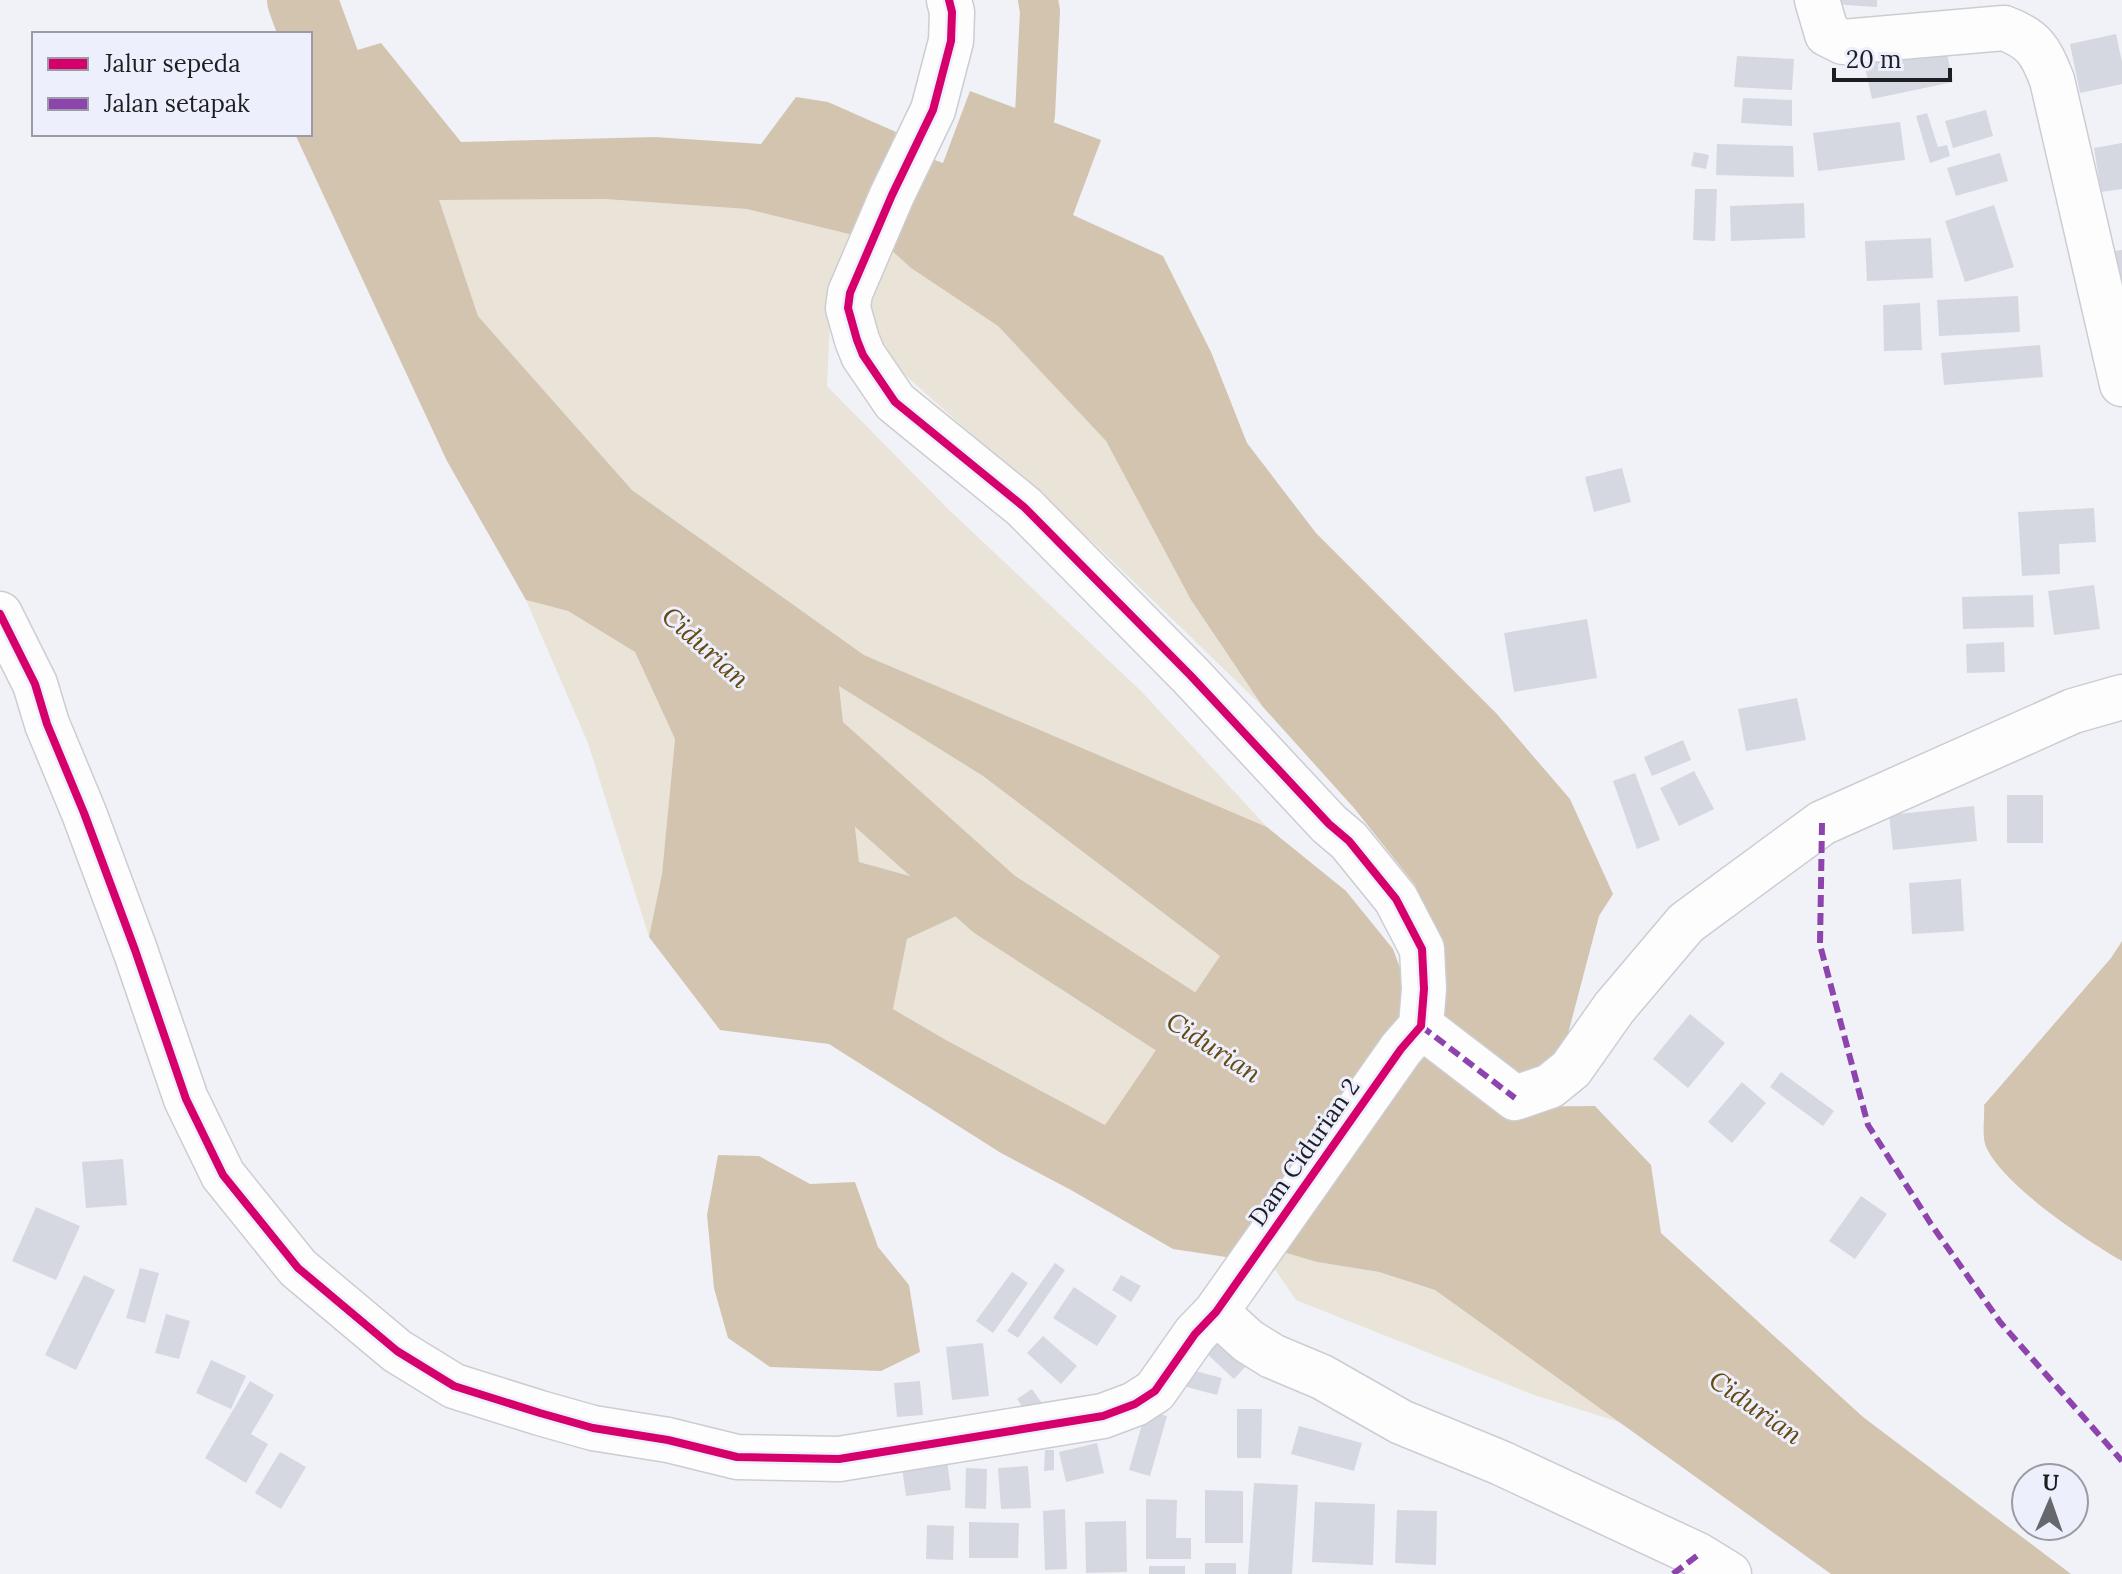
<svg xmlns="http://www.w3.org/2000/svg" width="2122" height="1574" font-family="Lora,serif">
<rect width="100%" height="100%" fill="#f0f2f8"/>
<path fill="#eae3d8" d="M 605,199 L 747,209 L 857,236 L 832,277 L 827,386 L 947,508 L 1141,691 L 1267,827 L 864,655 L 632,490 L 478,316 L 438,200 Z
M 881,241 L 911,268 L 998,326 L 1106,441 L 1191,600 L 1263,707 L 1100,549 L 877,350 L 863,300 Z
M 526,600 L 568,611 L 635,652 L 675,739 L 662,875 L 649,937 L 588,743 Z
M 839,685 L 983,776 L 1220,956 L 1105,1125 L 946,1040 L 893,1009 L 907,939 L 976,907 L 950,887 L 859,862 Z
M 1269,1248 L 1317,1262 L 1379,1272 L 1435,1290 L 1622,1423 L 1534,1395 L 1296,1300 L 1274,1268 Z"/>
<path fill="#d3c4b0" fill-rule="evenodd" d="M 381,43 L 461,142 L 655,137 L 761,144 L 796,97 L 828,102 L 896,132 L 857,236 L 747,209 L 605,199 L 439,200 L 478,316 L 632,490 L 864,655 L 1267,827 L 1346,891 L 1393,949 L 1410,995 L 1400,1033 L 1256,1232 L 1226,1257 L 1173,1249 L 1071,1190 L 1001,1153 L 829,1044 L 720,1030 L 649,937 L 662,874 L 675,739 L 635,652 L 568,611 L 526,600 L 447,461 L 295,134 L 310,134 L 310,64 ZM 839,686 L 983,776 L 1220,956 L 1105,1125 L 946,1040 L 893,1009 L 907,939 L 976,907 L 950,887 L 859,862 Z
M 970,91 L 1101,140 L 1073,215 L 1163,256 L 1211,352 L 1247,443 L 1316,533 L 1496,713 L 1570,799 L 1613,894 L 1599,916 L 1564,1049 L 1517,1089 L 1444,1035 L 1440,944 L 1415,885 L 1354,808 L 1263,707 L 1191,600 L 1106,441 L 998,326 L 911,268 L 881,241 L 921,155 L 943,163 Z
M 2122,941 L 2122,1261 C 2084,1239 2006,1187 1987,1149 C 1981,1138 1985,1118 1984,1105 L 2111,958 Z
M 1416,1043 L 1512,1107 L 1595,1106 L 1651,1165 L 1661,1233 L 1863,1417 L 2071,1574 L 1831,1574 L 1435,1290 L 1379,1272 L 1317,1262 L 1269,1248 Z
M 718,1155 L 759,1156 L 810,1184 L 855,1182 L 878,1247 L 909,1285 L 920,1352 L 881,1371 L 770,1367 L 728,1338 L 714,1288 L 707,1215 Z"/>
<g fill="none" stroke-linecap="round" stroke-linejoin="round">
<path stroke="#d3c4b0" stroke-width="40" d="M 1014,163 L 1035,115 L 1040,11 L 1038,0"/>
<path stroke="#d3c4b0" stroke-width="70" d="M 302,0 L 357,150
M 777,710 L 994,904 L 1257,1074"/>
</g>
<path fill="#d6d8e1" d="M 1832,0 L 1877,0 L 1877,7 L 1831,4 Z
M 2116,34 L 2122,62 L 2122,84 L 2080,93 L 2070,44 Z
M 1943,35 L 1953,82 L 1872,99 L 1862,53 Z
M 1737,56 L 1794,59 L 1792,90 L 1734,87 Z
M 1743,98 L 1792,100 L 1792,126 L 1741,123 Z
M 1986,110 L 1993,136 L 1953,148 L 1945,121 Z
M 1927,113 L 1938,147 L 1947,145 L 1950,156 L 1930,163 L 1916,116 Z
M 1900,122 L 1905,160 L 1818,171 L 1813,133 Z
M 2122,143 L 2122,189 L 2101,192 L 2094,148 Z
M 1717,144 L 1793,146 L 1794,177 L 1716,175 Z
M 1694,152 L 1709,155 L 1706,169 L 1691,166 Z
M 2000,153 L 2008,181 L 1956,196 L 1947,168 Z
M 1695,189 L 1717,189 L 1715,241 L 1693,240 Z
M 1804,203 L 1805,238 L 1731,241 L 1730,206 Z
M 1994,205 L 2014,267 L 1965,282 L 1945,221 Z
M 1931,238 L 1933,278 L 1867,281 L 1865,241 Z
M 2122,250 L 2122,281 L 2120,281 L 2115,251 Z
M 2018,296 L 2020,332 L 1939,336 L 1937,300 Z
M 1920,303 L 1922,350 L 1884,351 L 1883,305 Z
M 2040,345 L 2043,377 L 1944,385 L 1941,353 Z
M 1622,468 L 1631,502 L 1594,512 L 1585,477 Z
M 2094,508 L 2096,542 L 2059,544 L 2060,574 L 2022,576 L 2018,512 Z
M 2094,585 L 2100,629 L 2054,635 L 2048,591 Z
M 2033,595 L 2034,627 L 1963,629 L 1962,597 Z
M 1587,619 L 1597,678 L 1514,692 L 1504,633 Z
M 2004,642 L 2005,672 L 1967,673 L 1966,644 Z
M 1797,698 L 1806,740 L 1746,751 L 1738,709 Z
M 1683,740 L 1691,760 L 1652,776 L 1644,757 Z
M 1694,771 L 1714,809 L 1679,826 L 1660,788 Z
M 1635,773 L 1660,840 L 1637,849 L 1613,781 Z
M 2007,795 L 2043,795 L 2043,843 L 2007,843 Z
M 1974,806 L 1977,841 L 1893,850 L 1889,815 Z
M 1961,879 L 1964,931 L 1912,934 L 1909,883 Z
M 1690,1014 L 1725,1043 L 1688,1088 L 1653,1059 Z
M 1781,1072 L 1834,1111 L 1823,1126 L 1770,1087 Z
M 1742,1082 L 1766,1103 L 1732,1143 L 1708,1122 Z
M 123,1159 L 127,1205 L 86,1208 L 82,1162 Z
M 1861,1196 L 1887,1214 L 1855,1259 L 1829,1241 Z
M 36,1207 L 80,1226 L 56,1280 L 12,1261 Z
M 1055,1263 L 1065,1270 L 1018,1338 L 1007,1331 Z
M 140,1268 L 159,1273 L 145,1323 L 126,1318 Z
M 1012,1272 L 1028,1283 L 993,1333 L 976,1321 Z
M 84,1275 L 115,1290 L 76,1370 L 45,1355 Z
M 1121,1275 L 1141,1286 L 1131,1302 L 1112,1290 Z
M 1074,1287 L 1117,1316 L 1097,1346 L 1053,1318 Z
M 166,1314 L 190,1321 L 179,1359 L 155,1353 Z
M 1043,1336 L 1077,1366 L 1061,1384 L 1027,1353 Z
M 1223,1336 L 1250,1362 L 1234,1379 L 1206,1353 Z
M 983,1343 L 989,1396 L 952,1400 L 946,1347 Z
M 211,1360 L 246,1376 L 231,1409 L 196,1393 Z
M 1188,1369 L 1222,1378 L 1217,1395 L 1183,1386 Z
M 250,1381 L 274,1395 L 251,1434 L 268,1444 L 246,1483 L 205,1458 Z
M 920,1381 L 923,1415 L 897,1417 L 894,1383 Z
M 1032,1389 L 1042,1403 L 1027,1413 L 1017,1399 Z
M 1237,1409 L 1262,1409 L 1261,1458 L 1237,1458 Z
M 1146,1410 L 1167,1416 L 1150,1476 L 1129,1470 Z
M 1299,1426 L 1362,1443 L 1354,1471 L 1291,1454 Z
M 1097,1443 L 1104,1473 L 1066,1482 L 1059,1452 Z
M 1045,1450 L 1054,1450 L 1054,1470 L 1044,1471 Z
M 280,1452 L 306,1467 L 281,1509 L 255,1493 Z
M 947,1461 L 951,1490 L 906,1496 L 902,1468 Z
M 1028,1466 L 1031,1508 L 1001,1509 L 998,1468 Z
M 966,1468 L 987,1469 L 986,1509 L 965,1508 Z
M 1254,1483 L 1298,1485 L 1292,1574 L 1248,1574 Z
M 1205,1490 L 1243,1491 L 1243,1543 L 1205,1543 Z
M 1146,1499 L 1177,1500 L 1176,1538 L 1191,1538 L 1191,1559 L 1146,1559 Z
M 1315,1502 L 1375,1504 L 1373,1565 L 1312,1562 Z
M 1065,1509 L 1067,1569 L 1045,1570 L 1043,1511 Z
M 1397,1510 L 1437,1511 L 1436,1565 L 1395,1563 Z
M 1126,1521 L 1127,1572 L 1086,1573 L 1085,1522 Z
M 969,1522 L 1019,1523 L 1018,1558 L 969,1558 Z
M 927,1525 L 954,1526 L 953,1560 L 926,1559 Z
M 1205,1563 L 1236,1563 L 1236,1574 L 1205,1574 Z
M 1149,1566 L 1185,1566 L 1185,1574 L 1149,1574 Z"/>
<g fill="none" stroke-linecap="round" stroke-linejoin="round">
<defs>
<path id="minor" d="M 1817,0 L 1827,34 L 1843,42 L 2004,28 C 2034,39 2041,51 2052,80 L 2122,384
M 0,614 L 35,684 L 47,724 L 84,813 L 135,950 L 186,1099 L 223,1175 L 298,1268 L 397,1351 L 454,1386 L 540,1413 L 593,1428 L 668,1440 L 737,1457 L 839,1459 L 1103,1416 L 1135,1404 L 1155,1391 L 1195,1334 L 1216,1312 L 1401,1049 L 1421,1026 L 1424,989 L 1422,949 L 1396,899 L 1349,841 L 1329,824 L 1191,676 L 1024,507 L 895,402 L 863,355 L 857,340 L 848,308 L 850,293 L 892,195 L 933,110 L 951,41 L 952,12 L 949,0
M 1421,1026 L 1515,1098 L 1550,1086 L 1571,1069 L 1614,1008 L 1686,923 L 1822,823 L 2073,711 L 2122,697
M 1216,1312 L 1248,1341 L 1272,1356 L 1322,1377 L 1401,1422 L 1501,1463 L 1698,1555 L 1729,1574"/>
</defs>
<use href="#minor" stroke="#cccdd2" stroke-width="47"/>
<use href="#minor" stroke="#fdfdfe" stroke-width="44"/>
<path stroke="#8e44ad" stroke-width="6" stroke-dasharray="12 6" stroke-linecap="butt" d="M 1822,823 L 1820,945 L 1868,1125 L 1931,1224 L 2000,1322 L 2122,1461
M 1421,1026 L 1515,1098
M 1673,1574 L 1698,1555"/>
<defs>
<path id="cycleway" d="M 0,614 L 35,684 L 47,724 L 84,813 L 135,950 L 186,1099 L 223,1175 L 298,1268 L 397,1351 L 454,1386 L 540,1413 L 593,1428 L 668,1440 L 737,1457 L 839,1459 L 1103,1416 L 1135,1404 L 1155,1391 L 1195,1334 L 1216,1312 L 1401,1049 L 1421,1026 L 1424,989 L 1422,949 L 1396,899 L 1349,841 L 1329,824 L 1191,676 L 1024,507 L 895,402 L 863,355 L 857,340 L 848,308 L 850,293 L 892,195 L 933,110 L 951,41 L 952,12 L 949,0"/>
</defs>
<use href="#cycleway" stroke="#edeffc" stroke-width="13"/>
<use href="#cycleway" stroke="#d6006c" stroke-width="8"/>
</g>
<g text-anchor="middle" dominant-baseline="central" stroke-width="6" stroke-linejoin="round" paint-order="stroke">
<g font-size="24" fill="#1d1e22" stroke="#edeffc">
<text transform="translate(1304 1152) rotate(-55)">Dam Cidurian 2</text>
</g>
<g font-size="26" font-style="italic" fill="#654810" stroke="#edeffc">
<text transform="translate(706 647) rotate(42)">Cidurian</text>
<text transform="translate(1214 1047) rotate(33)">Cidurian</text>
<text transform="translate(1756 1407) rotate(35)">Cidurian</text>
</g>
</g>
<rect x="32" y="32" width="280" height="104" fill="#edeffc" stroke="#9a9ba5" stroke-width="2"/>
<rect x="48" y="58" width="40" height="12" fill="#d6006c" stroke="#9a9ba5" stroke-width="2"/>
<text x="104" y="72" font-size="24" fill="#1d1e22">Jalur sepeda</text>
<rect x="48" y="98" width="40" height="12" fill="#8e44ad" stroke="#9a9ba5" stroke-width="2"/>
<text x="104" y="112" font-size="24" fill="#1d1e22">Jalan setapak</text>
<g transform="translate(2050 1502) rotate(2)"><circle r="38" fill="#edeffc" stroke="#9a9ba5" stroke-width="2"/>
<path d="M0-6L14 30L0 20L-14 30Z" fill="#67686d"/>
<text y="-12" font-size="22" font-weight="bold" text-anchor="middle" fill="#1d1e22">U</text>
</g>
<path d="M1834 68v12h116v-12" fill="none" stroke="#1d1e22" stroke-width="4"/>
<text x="1846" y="68" font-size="24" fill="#1d1e22" stroke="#edeffc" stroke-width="6" paint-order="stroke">20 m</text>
</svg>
